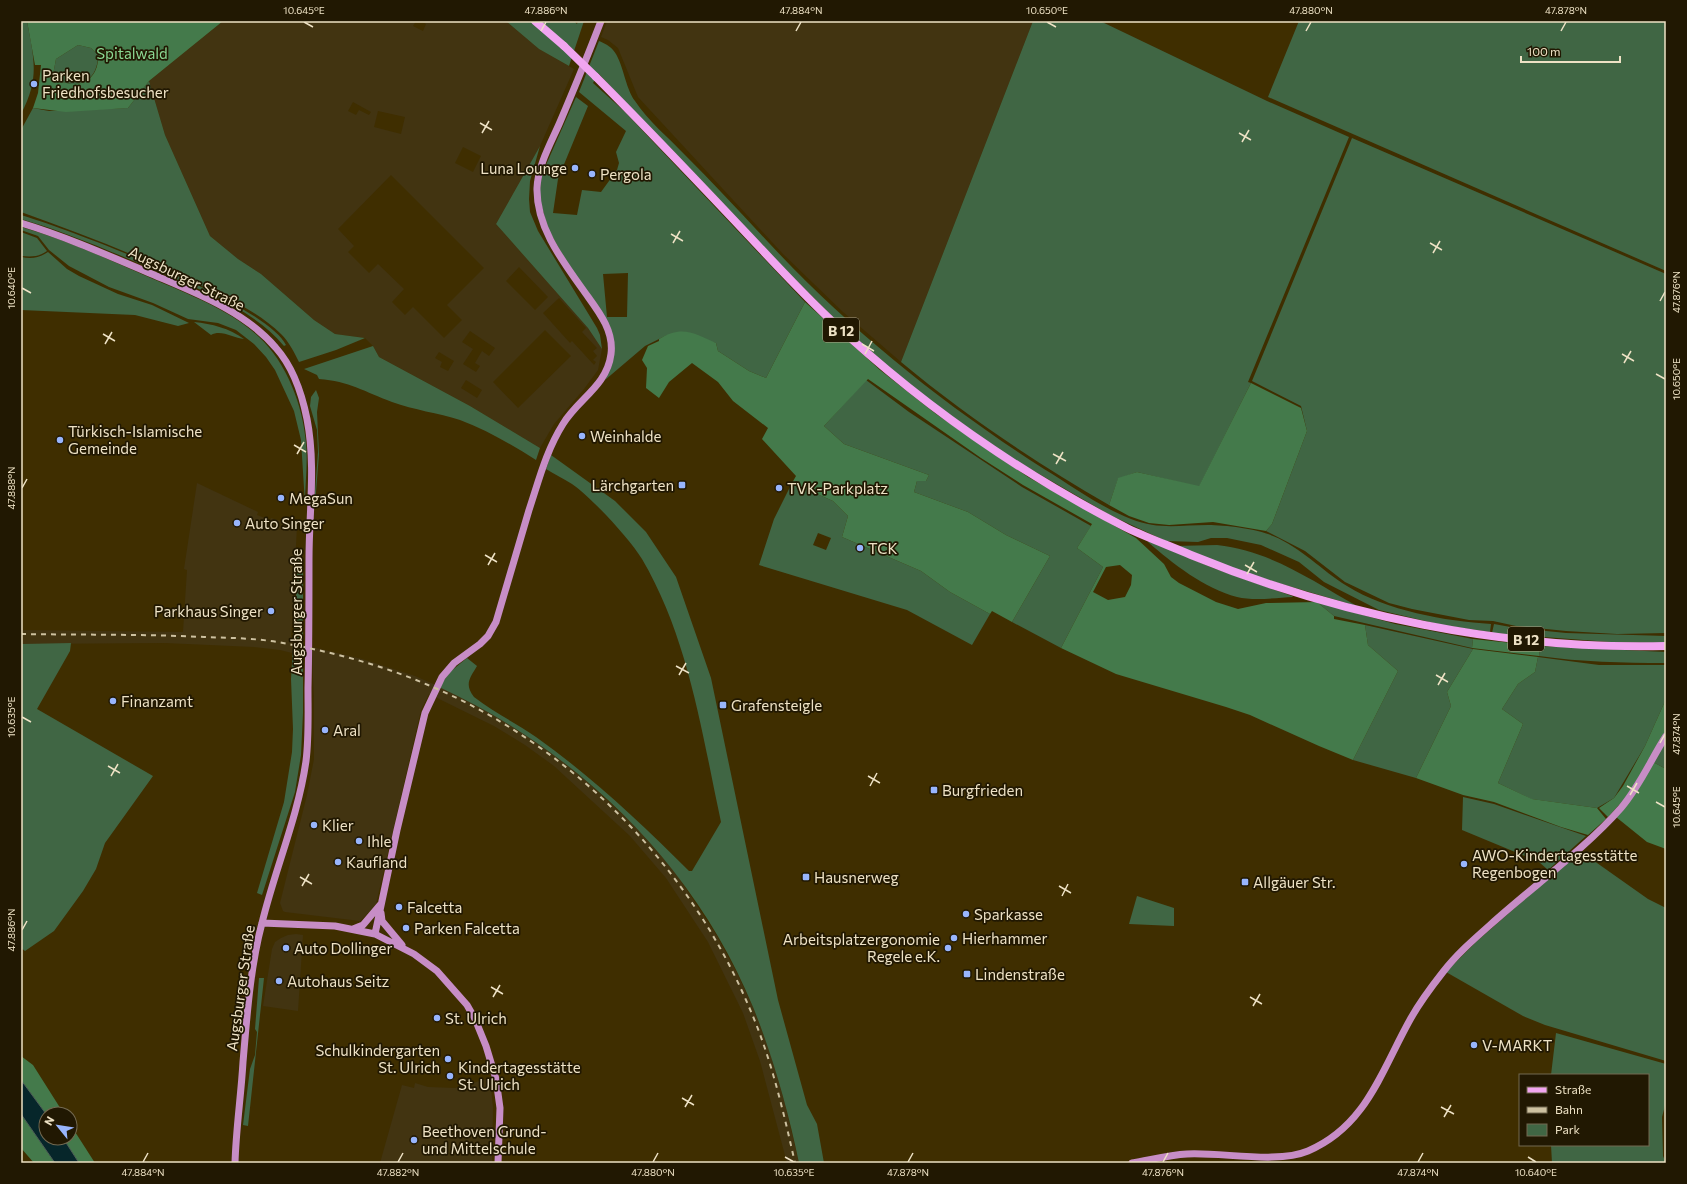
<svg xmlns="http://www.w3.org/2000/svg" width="1687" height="1184" font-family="Commissioner,sans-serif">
<rect width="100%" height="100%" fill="#3f2e00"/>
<path fill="#423411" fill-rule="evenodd" d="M 223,21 L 416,21 L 413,26 L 423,31 L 426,24 L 421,21 L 506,21 L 539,49 L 574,69 L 540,146 L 496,224 L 588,328 L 602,349 L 598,370 L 584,389 L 554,424 L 540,448 L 470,406 L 379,357 L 373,346 L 365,338 L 335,334 L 314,320 L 261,274 L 238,259 L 210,236 L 165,135 L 149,81 ZM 353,102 L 371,112 L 369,115 L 359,110 L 356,115 L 348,111 ZM 378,111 L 405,117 L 401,134 L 374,127 ZM 463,147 L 481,156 L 473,172 L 455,163 ZM 391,175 L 484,268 L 447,305 L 462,320 L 444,338 L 413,307 L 405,315 L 392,302 L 404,289 L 378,264 L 369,273 L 348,252 L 354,246 L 338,229 ZM 519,267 L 548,297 L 535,310 L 506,281 ZM 559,298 L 586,328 L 582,332 L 597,348 L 593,351 L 597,356 L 593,360 L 596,362 L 594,365 L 572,341 L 570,343 L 543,313 ZM 545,330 L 571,356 L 518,408 L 493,382 ZM 470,331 L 495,348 L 489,356 L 482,351 L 475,363 L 480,366 L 476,372 L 463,364 L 473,349 L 462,342 ZM 439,352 L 454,361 L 448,371 L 440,367 L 442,362 L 435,358 ZM 466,380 L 482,390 L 477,398 L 461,388 Z
M 607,21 L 1033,21 L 901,362 L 843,312 L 783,254 L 638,97 L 618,48 L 608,40 L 601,37 Z
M 197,483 L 258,512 L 257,515 L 270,520 L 271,518 L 297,526 L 291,642 L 362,659 L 415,676 L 456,694 L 499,718 L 530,737 L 560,759 L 591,785 L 637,828 L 675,872 L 717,936 L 736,971 L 753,1007 L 771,1055 L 785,1104 L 799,1163 L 787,1163 L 760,1061 L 743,1013 L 708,942 L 666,878 L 630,836 L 554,766 L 525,745 L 494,726 L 429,694 L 421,710 L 376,904 L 370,911 L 360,921 L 285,912 L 283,911 L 280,903 L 307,795 L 314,759 L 314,697 L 312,658 L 280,650 L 254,647 L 165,643 L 21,644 L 21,630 L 183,632 L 187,570 L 184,569 Z
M 296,934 L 303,935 L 298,1011 L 263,1006 L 272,949 L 275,942 L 281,938 L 288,935 Z
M 490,1078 L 493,1108 L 492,1163 L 380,1163 L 402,1085 L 414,1088 L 415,1083 L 428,1087 L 455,1088 Z"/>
<path fill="#406644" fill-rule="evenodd" d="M 21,21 L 27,21 C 34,59 40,78 21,114 Z
M 506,21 L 530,21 L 562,49 L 564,46 L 541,21 L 574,21 L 577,24 L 578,21 L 584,21 L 569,66 L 539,49 Z
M 1033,21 L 1100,21 L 1267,101 L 1349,137 L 1248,382 L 1251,383 L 1199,487 L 1137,472 L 1118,479 L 1109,505 C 1036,463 966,416 901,362 Z
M 1299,21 L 1666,21 L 1666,271 L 1268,97 Z
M 599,41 C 604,43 610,46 613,50 C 623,61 625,88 635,101 C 648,121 668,137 684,154 C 713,183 741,213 769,243 C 850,330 944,405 1044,469 C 1072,486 1100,507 1131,519 C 1159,530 1179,525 1208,525 C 1225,525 1258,529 1273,536 C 1302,548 1321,570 1347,586 C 1387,611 1445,621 1491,624 L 1490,632 L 1442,625 L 1379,610 L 1324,582 L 1299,562 L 1261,545 L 1227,538 L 1211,538 L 1198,542 L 1166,541 L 1110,515 L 1005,454 L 916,391 L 847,331 L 755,239 L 598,73 L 593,83 L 624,111 L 805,302 L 766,378 L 749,371 L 718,351 L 716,343 L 667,335 L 645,346 L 605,380 L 609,371 L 614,345 L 548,229 L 539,196 L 542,174 L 576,97 L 588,106 L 558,179 L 553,213 L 577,215 L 582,190 L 601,192 L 617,170 L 619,163 L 616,152 L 626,131 L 579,92 ZM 628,273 L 627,317 L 607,317 L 603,274 Z
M 78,45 L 91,48 L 98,55 C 98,71 90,85 71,84 C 65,83 58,81 52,80 L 56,59 Z
M 149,81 L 165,135 L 210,236 L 238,259 L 261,274 L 314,320 L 335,334 L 365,338 L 336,350 L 299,362 C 294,352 289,342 281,334 C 260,313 230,299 204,287 C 144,258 83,234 21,212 L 21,130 L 33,108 L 49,111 L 128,108 Z
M 1352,138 L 1666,274 L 1666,633 L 1617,634 L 1566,631 L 1516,626 L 1493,621 L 1469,620 L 1412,609 L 1389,603 L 1345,582 L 1305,551 L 1266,531 L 1272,524 L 1307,431 L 1301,406 L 1252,381 Z
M 540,146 L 530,181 L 529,199 L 530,212 L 538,231 L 597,328 L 600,335 L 602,349 L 588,328 L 496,224 Z
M 21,215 C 71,230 265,303 286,345 L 284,346 C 253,309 203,291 160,272 C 114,253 69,233 21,219 Z
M 21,227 C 67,240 110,260 153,279 C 188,294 232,311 259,337 C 287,363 303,406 306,443 C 308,463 305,484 305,504 L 301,440 L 294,411 L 275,370 L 266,357 L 254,344 L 236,330 L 218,323 L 188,319 L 153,303 L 109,287 L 69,266 L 49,250 L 38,236 L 21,230 Z
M 21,232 L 37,238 L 47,251 C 39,257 31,257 21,256 Z
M 48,252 L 67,269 L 79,276 L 118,294 L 152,305 L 189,323 L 178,326 L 135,315 L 21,310 L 21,257 C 32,259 39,258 48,252 Z
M 194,322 C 212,324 229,328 244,339 C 233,338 221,329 211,335 Z
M 373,346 L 379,357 L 470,406 L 540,448 L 536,460 C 512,445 487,430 460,420 C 438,413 414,410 392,402 C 365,392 349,381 319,379 L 317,375 L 304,369 Z
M 866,380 L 909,412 L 1022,487 L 1091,526 L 1077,548 L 1103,567 L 1061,648 L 1012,622 L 1050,556 L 1006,535 L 968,512 L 914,492 L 917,481 L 926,481 L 929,475 L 844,444 L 824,426 Z
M 316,390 L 319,398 L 317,412 L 319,454 L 315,505 L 314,505 L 318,452 L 317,430 L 310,406 L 311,397 Z
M 551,455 L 615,501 L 646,532 L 676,577 L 711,678 L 778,1000 L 807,1105 L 817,1124 L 824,1163 L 799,1163 C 788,1110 773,1057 753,1007 C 695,865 578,751 439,687 L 450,672 L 467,658 L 477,666 C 470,678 464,684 474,697 C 493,712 516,723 536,737 C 591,776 641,823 689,871 L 692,871 L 721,822 C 702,734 689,639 642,559 C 629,538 592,498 572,484 C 564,479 554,474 546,469 Z
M 792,483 L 833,501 L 848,516 L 842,537 L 921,571 L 950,592 L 990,614 L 972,645 L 907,610 L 759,565 L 774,519 ZM 818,533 L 831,538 L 826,550 L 813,545 Z
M 1149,541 L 1213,568 L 1292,596 L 1293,597 C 1276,598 1253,601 1237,597 C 1204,588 1173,564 1148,542 Z
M 1217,545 C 1271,551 1311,580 1357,606 L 1255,576 L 1175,546 Z
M 299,559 L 303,573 L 303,713 L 301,755 L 295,792 L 262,895 L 257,893 L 284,802 L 292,752 L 293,729 L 291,679 L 298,561 Z
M 1317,602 L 1395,624 L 1473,639 L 1472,648 L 1334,616 Z
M 1494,624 L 1516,628 L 1566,633 L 1666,636 L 1666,643 L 1610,642 L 1492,633 Z
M 1365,625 L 1473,649 L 1447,692 L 1451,706 L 1416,778 L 1353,760 L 1398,671 L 1368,645 Z
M 71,643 L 70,651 L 37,709 L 153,776 L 105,843 L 96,869 L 83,891 L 54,931 L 25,951 L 21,948 L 21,644 Z
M 1540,646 L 1666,652 L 1666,663 C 1622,663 1582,662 1539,656 Z
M 1538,657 L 1599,665 L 1666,665 L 1666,699 L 1645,746 L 1614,798 L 1597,808 L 1531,799 L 1498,783 L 1523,724 L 1502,709 L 1518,684 L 1535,672 Z
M 1666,740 L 1666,769 L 1653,762 Z
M 1463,797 L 1494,804 L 1586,836 L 1548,870 L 1539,862 L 1462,830 Z
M 1580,851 L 1648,899 L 1666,908 L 1666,1061 L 1545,1025 L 1523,1016 L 1446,972 L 1476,942 Z
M 1137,896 L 1174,908 L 1174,926 L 1129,924 Z
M 259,978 L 264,978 L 248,1126 L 243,1125 L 250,1069 L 255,1055 L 257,1032 L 255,1029 Z
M 1556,1033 L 1666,1064 L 1666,1102 L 1662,1117 L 1663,1156 L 1666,1163 L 1552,1163 L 1551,1145 L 1648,1145 L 1648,1075 L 1551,1075 Z"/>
<path fill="#447a4b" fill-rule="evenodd" d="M 27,21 L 223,21 L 149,81 L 128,108 L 66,112 L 33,108 L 38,93 L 41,65 L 35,65 ZM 78,45 L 91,48 L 98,55 C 99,71 90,85 71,84 C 65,83 58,81 52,80 L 56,59 Z
M 805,302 L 880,370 L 936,414 L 1028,477 L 1136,538 L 1164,564 L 1171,577 L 1179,583 L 1216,602 L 1238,609 L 1266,603 L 1317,602 L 1334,616 L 1334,619 L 1365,625 L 1368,645 L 1398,671 L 1353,760 L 1319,746 L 1250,715 L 1226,707 L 1116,674 L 1061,648 L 1103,567 L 1077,548 L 1092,524 L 1023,485 L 981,458 L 868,379 L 824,426 L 844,444 L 929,475 L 926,481 L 917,481 L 914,492 L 968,512 L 1006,535 L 1050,556 L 1012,622 L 992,611 L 990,614 L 950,592 L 921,571 L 842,537 L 848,516 L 833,501 L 792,483 L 796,476 L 762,439 L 768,428 L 733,401 L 718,382 L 692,363 L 669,382 L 659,398 L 646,388 L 647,368 L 642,360 L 648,346 L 659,341 L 659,339 C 682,325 694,333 716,343 L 718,351 L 749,371 L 766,378 ZM 1120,565 L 1132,575 L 1131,585 L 1125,597 L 1108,600 L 1093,592 L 1106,567 Z
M 1251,383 L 1301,408 L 1307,431 L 1272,524 L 1266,531 L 1213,522 L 1169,525 L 1149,523 L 1129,516 L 1109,505 L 1118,478 L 1137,472 L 1199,486 Z
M 1473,639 L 1540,646 L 1539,656 L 1472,648 Z
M 1473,649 L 1538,657 L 1535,672 L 1518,684 L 1502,709 L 1523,724 L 1498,783 L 1532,799 L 1597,808 L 1606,819 L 1588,835 L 1561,827 L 1494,802 L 1463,795 L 1416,778 L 1451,706 L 1447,692 Z
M 1666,699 L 1666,731 L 1628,795 L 1608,817 L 1599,808 L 1614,798 L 1623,786 L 1645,746 Z
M 1653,762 L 1666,769 L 1666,849 L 1647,842 L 1616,817 Z
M 21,1056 L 33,1065 L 64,1114 L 46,1114 L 21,1080 Z
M 21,1114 L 23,1117 L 55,1163 L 34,1163 L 21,1148 Z
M 70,1124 L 95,1163 L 79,1163 L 63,1138 L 70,1138 Z"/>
<path fill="#06262a" stroke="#4c5e58" d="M 21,1080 L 46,1114 L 46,1138 L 63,1138 L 79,1163 L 55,1163 L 21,1114 Z"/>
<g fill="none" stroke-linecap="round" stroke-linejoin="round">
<path stroke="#c78dc6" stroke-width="7" d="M 21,223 C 64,236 105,254 147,272 C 191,291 244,310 276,348 C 293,367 302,394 307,419 C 316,465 309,513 309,559 C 309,602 309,645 308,688 C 308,712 309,737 306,761 C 298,817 275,869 262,923 C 250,968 247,1016 243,1062 C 241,1096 236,1129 235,1163
M 381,913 L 382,921 L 402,945
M 262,923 L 335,926 L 375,934 L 414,954 L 437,971 L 467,1005 L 475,1019 L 486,1046 L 496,1079 L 500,1108 L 498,1163
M 353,929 L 363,925 L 380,905
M 375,934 L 397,830 L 425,713 L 442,677 L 454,663 L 480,644 L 488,636 L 496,622 C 507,584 518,547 529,510 C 539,480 546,451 563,424 C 578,399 607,386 611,354 C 614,331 599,312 586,294 C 564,263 536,228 537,188 C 538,165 551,143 560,122 C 574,89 588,55 601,21
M 1132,1163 C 1150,1160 1169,1155 1187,1154 C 1222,1152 1277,1164 1308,1151 C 1367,1126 1382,1069 1411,1018 C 1420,1002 1432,986 1443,972 C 1456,955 1473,940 1490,925 C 1532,887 1584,850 1621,808 C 1640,786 1651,759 1666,736"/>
<path stroke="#f1a5f0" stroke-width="8" d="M 535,21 L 564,46
M 596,77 C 648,129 699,183 749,236 C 781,270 812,304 847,335 C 932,412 1025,476 1127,528 C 1148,538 1170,546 1191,555 C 1340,616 1505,650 1666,646"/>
<path stroke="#cdc1a0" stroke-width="2" stroke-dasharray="5 5" stroke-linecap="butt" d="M 21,634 C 82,635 143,634 204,637 C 230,638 257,638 283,643 C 332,652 382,665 428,685 C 571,745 689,865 749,1007 C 771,1057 783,1110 795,1163"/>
<path stroke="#f1a5f0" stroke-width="8" d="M 564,46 L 596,77"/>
</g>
<path fill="none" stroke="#eee2c5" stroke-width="1.5" d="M 304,22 L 313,27M 1047,22 L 1056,27M 541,31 L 546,22M 796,31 L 801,22M 1306,31 L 1311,22M 1561,31 L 1566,22M 480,123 L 492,130M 482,133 L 489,121M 1239,133 L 1251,140M 1242,142 L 1249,130M 671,234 L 683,241M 673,243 L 680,231M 1430,243 L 1442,250M 1433,253 L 1440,241M 22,288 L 31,293M 1660,301 L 1665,292M 103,334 L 115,341M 105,344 L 112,332M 862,344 L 874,351M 865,354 L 872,341M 1622,354 L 1634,361M 1624,363 L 1631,351M 1656,374 L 1665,379M 294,445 L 306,452M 297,454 L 304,442M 1053,454 L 1066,461M 1056,464 L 1063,452M 22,488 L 27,479M 485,555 L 497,562M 488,565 L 495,553M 1245,565 L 1257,572M 1247,574 L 1254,562M 676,666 L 689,673M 679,675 L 686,663M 1436,675 L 1448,682M 1438,685 L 1445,673M 22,717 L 31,722M 1660,743 L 1665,734M 108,766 L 120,773M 111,776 L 118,764M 868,776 L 880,783M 870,786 L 877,773M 1627,786 L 1639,793M 1630,795 L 1637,783M 1656,802 L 1665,807M 300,877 L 312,884M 302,886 L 309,874M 1059,886 L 1071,893M 1062,896 L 1068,884M 22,930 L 27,921M 491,987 L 503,994M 493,997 L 500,985M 1250,997 L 1262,1004M 1253,1006 L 1260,994M 682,1098 L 694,1105M 685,1107 L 692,1095M 1441,1107 L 1454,1114M 1444,1117 L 1451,1105M 785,1157 L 794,1162M 1528,1157 L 1536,1162M 143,1162 L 148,1153M 398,1162 L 403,1153M 653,1162 L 658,1153M 908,1162 L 913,1153M 1163,1162 L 1168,1153M 1418,1162 L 1423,1153"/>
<g fill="#98b5fd" stroke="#211802" stroke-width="1.5">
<circle cx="34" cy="84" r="4"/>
<circle cx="575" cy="168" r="4"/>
<circle cx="592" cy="174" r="4"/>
<circle cx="582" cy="436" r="4"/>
<circle cx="60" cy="440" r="4"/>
<rect x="678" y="481" width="8" height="8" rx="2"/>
<circle cx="779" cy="488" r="4"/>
<circle cx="281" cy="498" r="4"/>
<circle cx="237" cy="523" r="4"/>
<circle cx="860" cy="548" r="4"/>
<circle cx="271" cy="611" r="4"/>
<circle cx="113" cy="701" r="4"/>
<rect x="719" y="701" width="8" height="8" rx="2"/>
<circle cx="325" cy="730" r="4"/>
<rect x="930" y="786" width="8" height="8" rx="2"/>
<circle cx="314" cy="825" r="4"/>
<circle cx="359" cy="841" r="4"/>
<circle cx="338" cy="862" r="4"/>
<circle cx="1464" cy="864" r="4"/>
<rect x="802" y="873" width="8" height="8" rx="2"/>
<rect x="1241" y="878" width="8" height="8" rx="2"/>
<circle cx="399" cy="907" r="4"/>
<circle cx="966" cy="914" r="4"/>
<circle cx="406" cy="928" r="4"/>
<circle cx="954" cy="938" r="4"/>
<circle cx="286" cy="948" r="4"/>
<circle cx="948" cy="948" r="4"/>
<rect x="963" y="970" width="8" height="8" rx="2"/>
<circle cx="279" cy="981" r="4"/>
<circle cx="437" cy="1018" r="4"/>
<circle cx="1474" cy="1045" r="4"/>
<circle cx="448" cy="1059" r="4"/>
<circle cx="450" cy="1076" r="4"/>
<circle cx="414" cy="1140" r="4"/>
</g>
<g text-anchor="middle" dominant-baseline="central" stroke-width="3.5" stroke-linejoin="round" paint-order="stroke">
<g fill="#211802" stroke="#b0a58a" stroke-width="1">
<rect x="823" y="318" width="36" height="24" rx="3"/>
<rect x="1508" y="627" width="36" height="24" rx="3"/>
</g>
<g font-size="14" font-weight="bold" fill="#eee2c5">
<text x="841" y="330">B 12</text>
<text x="1526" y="639">B 12</text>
</g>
<g font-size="15" fill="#8bd893" stroke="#211802">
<text x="132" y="53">Spitalwald</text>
</g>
<g font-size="15" fill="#eee2c5" stroke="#211802" text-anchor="start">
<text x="42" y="75">Parken<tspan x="42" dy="17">Friedhofsbesucher</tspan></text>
<text x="567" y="168" text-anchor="end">Luna Lounge</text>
<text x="600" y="174">Pergola</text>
<text x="68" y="431">Türkisch-Islamische<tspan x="68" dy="17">Gemeinde</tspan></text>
<text x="590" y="436">Weinhalde</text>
<text x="674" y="485" text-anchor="end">Lärchgarten</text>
<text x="787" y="488">TVK-Parkplatz</text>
<text x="289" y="498">MegaSun</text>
<text x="245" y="523">Auto Singer</text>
<text x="868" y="548">TCK</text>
<text x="263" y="611" text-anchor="end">Parkhaus Singer</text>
<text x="121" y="701">Finanzamt</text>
<text x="731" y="705">Grafensteigle</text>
<text x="333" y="730">Aral</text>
<text x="942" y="790">Burgfrieden</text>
<text x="322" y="825">Klier</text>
<text x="367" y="841">Ihle</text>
<text x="1472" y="855">AWO-Kindertagesstätte<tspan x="1472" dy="17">Regenbogen</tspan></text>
<text x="346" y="862">Kaufland</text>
<text x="814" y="877">Hausnerweg</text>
<text x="1253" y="882">Allgäuer Str.</text>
<text x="407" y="907">Falcetta</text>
<text x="974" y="914">Sparkasse</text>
<text x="414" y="928">Parken Falcetta</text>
<text x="962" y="938">Hierhammer</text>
<text x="940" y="939" text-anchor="end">Arbeitsplatzergonomie<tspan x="940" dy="17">Regele e.K.</tspan></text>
<text x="294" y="948">Auto Dollinger</text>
<text x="975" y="974">Lindenstraße</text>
<text x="287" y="981">Autohaus Seitz</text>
<text x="445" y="1018">St. Ulrich</text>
<text x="1482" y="1045">V-MARKT</text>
<text x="440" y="1050" text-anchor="end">Schulkindergarten<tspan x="440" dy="17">St. Ulrich</tspan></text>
<text x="458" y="1067">Kindertagesstätte<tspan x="458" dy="17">St. Ulrich</tspan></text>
<text x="422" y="1131">Beethoven Grund-<tspan x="422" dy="17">und Mittelschule</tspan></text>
</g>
<g font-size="15" fill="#eee2c5" stroke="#211802">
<text transform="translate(187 278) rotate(26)">Augsburger Straße</text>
<text transform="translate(296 612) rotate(-90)">Augsburger Straße</text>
<text transform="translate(240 988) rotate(-82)">Augsburger Straße</text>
</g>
</g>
<rect width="1687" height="1184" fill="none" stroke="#211802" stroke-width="44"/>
<rect x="1519" y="1074" width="130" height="72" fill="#211802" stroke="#736950"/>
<rect x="1527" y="1087" width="20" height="6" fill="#f1a5f0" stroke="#736950"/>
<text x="1555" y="1094" font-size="12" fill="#eee2c5">Straße</text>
<rect x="1527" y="1107" width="20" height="6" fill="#cdc1a0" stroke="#736950"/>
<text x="1555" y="1114" font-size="12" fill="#eee2c5">Bahn</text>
<rect x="1527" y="1124" width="20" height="12" fill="#406644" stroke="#736950"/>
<text x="1555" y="1134" font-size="12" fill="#eee2c5">Park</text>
<g transform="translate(58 1126) rotate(300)"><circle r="19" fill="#211802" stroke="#736950"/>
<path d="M0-3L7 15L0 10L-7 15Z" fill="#98b5fd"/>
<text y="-6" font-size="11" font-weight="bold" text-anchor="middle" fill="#eee2c5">N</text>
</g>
<path d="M1521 56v6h99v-6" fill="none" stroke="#eee2c5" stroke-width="2"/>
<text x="1527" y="56" font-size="12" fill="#eee2c5" stroke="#211802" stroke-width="3" paint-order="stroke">100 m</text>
<rect x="22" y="22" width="1643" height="1140" fill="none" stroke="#eee2c5" stroke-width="1.5"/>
<g font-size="10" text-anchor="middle" fill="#eee2c5">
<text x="304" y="14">10.645°E</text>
<text x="546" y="14">47.886°N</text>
<text x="801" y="14">47.884°N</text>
<text x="1047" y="14">10.650°E</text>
<text x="1311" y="14">47.880°N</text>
<text x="1566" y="14">47.878°N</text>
<text transform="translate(11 288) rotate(-90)" y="4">10.640°E</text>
<text transform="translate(1676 292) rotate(-90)" y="4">47.876°N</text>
<text transform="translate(1676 379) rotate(-90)" y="4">10.650°E</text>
<text transform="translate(11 488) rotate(-90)" y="4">47.888°N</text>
<text transform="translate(11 717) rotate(-90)" y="4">10.635°E</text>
<text transform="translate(1676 734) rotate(-90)" y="4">47.874°N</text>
<text transform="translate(1676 807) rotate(-90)" y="4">10.645°E</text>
<text transform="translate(11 930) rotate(-90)" y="4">47.886°N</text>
<text x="143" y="1176">47.884°N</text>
<text x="398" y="1176">47.882°N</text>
<text x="653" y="1176">47.880°N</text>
<text x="794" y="1176">10.635°E</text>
<text x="908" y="1176">47.878°N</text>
<text x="1163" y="1176">47.876°N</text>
<text x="1418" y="1176">47.874°N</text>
<text x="1536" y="1176">10.640°E</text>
</g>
</svg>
